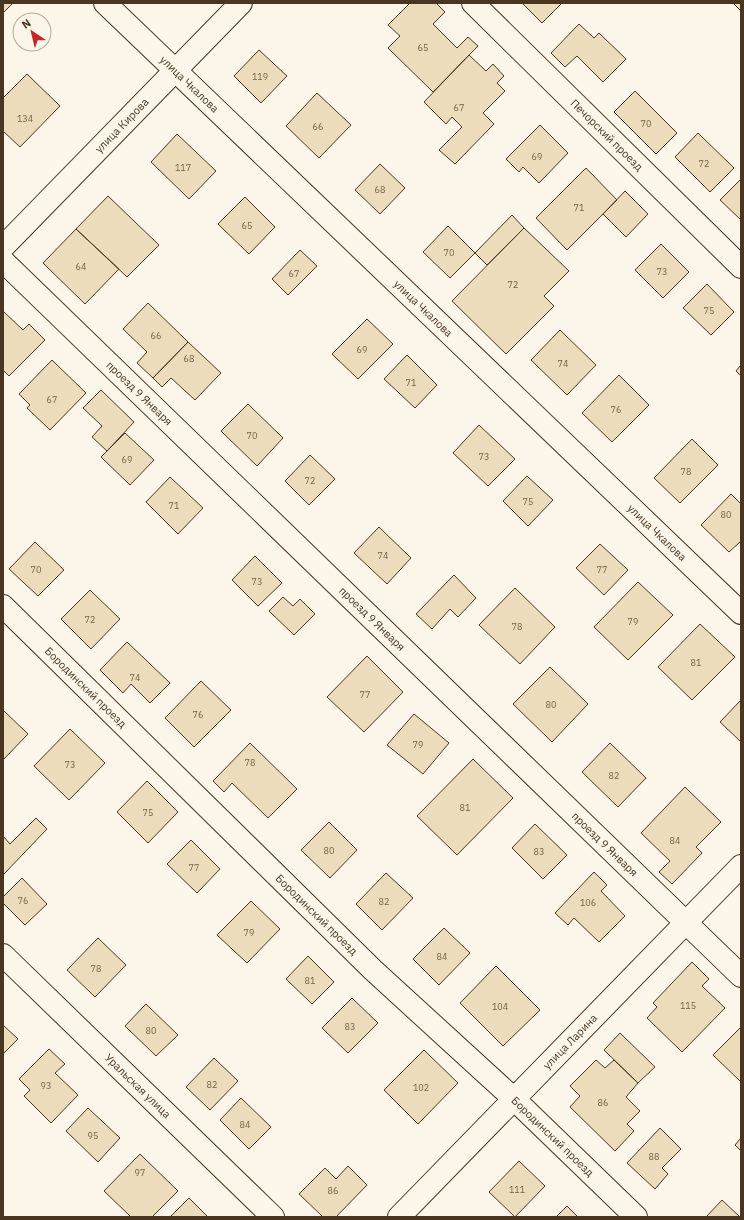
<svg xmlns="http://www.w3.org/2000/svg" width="744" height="1220" font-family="'IBM Plex Sans',sans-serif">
<rect width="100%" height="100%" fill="#fbf6e9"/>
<path fill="#ecdcbc" stroke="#4a3520" d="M 3,3 L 13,3 L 3,13 Z
M 410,3 L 436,3 L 445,12 L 433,24 L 457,48 L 468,37 L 478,46 L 433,92 L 388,48 L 400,36 L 388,25 Z
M 522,3 L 562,3 L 542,23 Z
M 733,3 L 741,3 L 741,11 Z
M 579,24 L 594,38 L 599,33 L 626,59 L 603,82 L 577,56 L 565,67 L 551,53 Z
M 259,50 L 287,76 L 261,103 L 234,76 Z
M 469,55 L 486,71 L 493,64 L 504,76 L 497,83 L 505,91 L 483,113 L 494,124 L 455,164 L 439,150 L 462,127 L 452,117 L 446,124 L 424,102 Z
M 27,74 L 60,106 L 20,147 L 3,131 L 3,98 Z
M 635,91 L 677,133 L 656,154 L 614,112 Z
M 317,93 L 351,125 L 319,158 L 286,126 Z
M 540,125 L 568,153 L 539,183 L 523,167 L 519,172 L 506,159 Z
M 698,133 L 734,168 L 710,192 L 675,157 Z
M 177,134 L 216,171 L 189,199 L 151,162 Z
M 380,164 L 405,188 L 380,214 L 355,190 Z
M 586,168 L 617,200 L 567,250 L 536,218 Z
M 741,179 L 741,220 L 720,200 Z
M 625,191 L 648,214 L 626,237 L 603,214 Z
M 108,196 L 159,245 L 127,277 L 76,229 Z
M 245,197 L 275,227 L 249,254 L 218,224 Z
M 512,215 L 524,228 L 487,265 L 475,253 Z
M 448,226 L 475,253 L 450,278 L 423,252 Z
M 524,228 L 569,271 L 544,296 L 554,306 L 506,354 L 452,301 Z
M 76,229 L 119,269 L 85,304 L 43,263 Z
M 661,244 L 689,272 L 663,298 L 635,270 Z
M 300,250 L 317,266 L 288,295 L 272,279 Z
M 707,284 L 734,312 L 711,335 L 683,308 Z
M 148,303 L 188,342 L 153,378 L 137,363 L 147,352 L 123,329 Z
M 3,311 L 23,330 L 29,324 L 45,340 L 9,376 L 3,370 Z
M 367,319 L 393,344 L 358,379 L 332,354 Z
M 560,330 L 596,365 L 567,395 L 531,360 Z
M 188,342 L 221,373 L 195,400 L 171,378 L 162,387 L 153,378 Z
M 407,355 L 437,385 L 415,408 L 384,379 Z
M 52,360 L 86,393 L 50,430 L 27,408 L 30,405 L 19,394 Z
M 741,365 L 741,376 L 736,371 Z
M 619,375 L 649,405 L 612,442 L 582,413 Z
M 101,390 L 134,422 L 107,451 L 92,437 L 102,426 L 83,408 Z
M 248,404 L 283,438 L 257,466 L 221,431 Z
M 479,425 L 515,459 L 488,486 L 453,453 Z
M 125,433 L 154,460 L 130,485 L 101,457 Z
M 692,439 L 718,465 L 680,503 L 654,478 Z
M 310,455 L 335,479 L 309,505 L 285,481 Z
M 527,476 L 553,500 L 528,526 L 503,501 Z
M 170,477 L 203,508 L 178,534 L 146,502 Z
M 731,494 L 741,504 L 741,541 L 729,552 L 701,525 Z
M 379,527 L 411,558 L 387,584 L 354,553 Z
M 35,542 L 64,570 L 38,596 L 9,569 Z
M 600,544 L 628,570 L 604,595 L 576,568 Z
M 255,556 L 282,583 L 258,606 L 232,580 Z
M 454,575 L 476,598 L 458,617 L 450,609 L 432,629 L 416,614 Z
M 638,582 L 673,615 L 628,660 L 594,627 Z
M 515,588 L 555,627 L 520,664 L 479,625 Z
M 90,590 L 120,619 L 91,649 L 61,619 Z
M 283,597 L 293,606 L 300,599 L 315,614 L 294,635 L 269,611 Z
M 700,624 L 735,657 L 692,700 L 658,667 Z
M 127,642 L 170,683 L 150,703 L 131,684 L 123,693 L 100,670 Z
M 367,656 L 403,692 L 364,732 L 327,697 Z
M 550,667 L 588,704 L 552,742 L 513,704 Z
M 201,681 L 231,710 L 194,747 L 165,718 Z
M 741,700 L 741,742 L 720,722 Z
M 3,710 L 28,734 L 3,760 Z
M 414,714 L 449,743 L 423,774 L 387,745 Z
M 70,729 L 105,763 L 69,800 L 34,766 Z
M 250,743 L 297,789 L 268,818 L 232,783 L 224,792 L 213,781 Z
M 610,743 L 646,778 L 618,807 L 582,772 Z
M 473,759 L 513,798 L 457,855 L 417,816 Z
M 147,781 L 178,812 L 148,843 L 117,812 Z
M 685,787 L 721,822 L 696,847 L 702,853 L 672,884 L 659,872 L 670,861 L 641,833 Z
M 36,818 L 47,829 L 3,875 L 3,836 L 10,844 Z
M 329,822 L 357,850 L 330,878 L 301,850 Z
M 535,824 L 567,855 L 543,879 L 512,848 Z
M 191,840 L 220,869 L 197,893 L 167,864 Z
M 594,872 L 607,885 L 601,891 L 625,916 L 599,942 L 574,918 L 568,925 L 555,913 Z
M 386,873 L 413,898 L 382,930 L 356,904 Z
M 22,878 L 47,904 L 25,925 L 3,903 L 3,897 Z
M 251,901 L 280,929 L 247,963 L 217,935 Z
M 444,928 L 470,953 L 439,985 L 413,959 Z
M 98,938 L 126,965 L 95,997 L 67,970 Z
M 308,956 L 334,982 L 312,1004 L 286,979 Z
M 692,962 L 709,979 L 702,986 L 725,1008 L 682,1052 L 647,1018 L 657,1007 L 653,1003 Z
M 496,966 L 540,1010 L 503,1046 L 460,1003 Z
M 352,998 L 378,1023 L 348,1053 L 322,1028 Z
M 146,1004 L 178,1035 L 156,1056 L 125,1026 Z
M 3,1025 L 18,1039 L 3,1054 Z
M 740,1028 L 741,1029 L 741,1082 L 713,1055 Z
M 620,1033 L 655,1067 L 638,1083 L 604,1050 Z
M 49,1049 L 65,1064 L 55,1073 L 78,1095 L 51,1123 L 24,1096 L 30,1090 L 19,1079 Z
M 424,1050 L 458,1083 L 418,1124 L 384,1090 Z
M 214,1058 L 238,1081 L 210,1110 L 186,1087 Z
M 596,1060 L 605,1068 L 614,1060 L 638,1083 L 626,1097 L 640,1111 L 627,1124 L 634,1131 L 615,1151 L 570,1107 L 580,1096 L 570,1086 Z
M 241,1098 L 271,1127 L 249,1149 L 220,1120 Z
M 88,1108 L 120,1138 L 98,1162 L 66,1131 Z
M 660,1128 L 681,1149 L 662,1168 L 668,1174 L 655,1189 L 627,1163 Z
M 741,1138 L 741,1151 L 735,1145 Z
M 140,1154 L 178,1191 L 152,1217 L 131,1217 L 104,1191 Z
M 519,1161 L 545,1186 L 515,1217 L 489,1192 Z
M 348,1166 L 367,1185 L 336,1217 L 323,1217 L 299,1194 L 325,1168 L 336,1179 Z
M 189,1198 L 208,1217 L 170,1217 Z
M 722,1200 L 740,1217 L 706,1217 Z
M 567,1206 L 578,1217 L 556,1217 Z"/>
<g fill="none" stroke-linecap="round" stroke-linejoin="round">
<defs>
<g id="street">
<path id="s1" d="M 105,3 L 741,613"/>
<path id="s2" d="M 473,3 L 741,267"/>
<path id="s3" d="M 3,261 L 741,976"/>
<path id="s4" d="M 3,606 L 373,970 L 514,1099 L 636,1217"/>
<path id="s5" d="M 3,955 L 273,1217"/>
</g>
<g id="secondary">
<path id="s6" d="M 3,247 L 241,3"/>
<path id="s7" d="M 399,1217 L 741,866"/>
</g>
</defs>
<use href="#street" stroke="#4a3520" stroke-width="24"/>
<use href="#secondary" stroke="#4a3520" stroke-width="24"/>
<use href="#street" stroke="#fbf6e9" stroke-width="22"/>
<use href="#secondary" stroke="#fbf6e9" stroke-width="22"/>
</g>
<g text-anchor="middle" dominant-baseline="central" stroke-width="3" stroke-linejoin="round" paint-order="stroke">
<g font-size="9" fill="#725f47">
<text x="423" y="47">65</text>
<text x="260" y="76">119</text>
<text x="459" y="107">67</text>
<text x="25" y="118">134</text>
<text x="646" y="123">70</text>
<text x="318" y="126">66</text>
<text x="537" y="156">69</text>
<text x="704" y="163">72</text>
<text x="183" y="167">117</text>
<text x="380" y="189">68</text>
<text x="579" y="207">71</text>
<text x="247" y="225">65</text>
<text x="449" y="252">70</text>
<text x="81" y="266">64</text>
<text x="662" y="271">73</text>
<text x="294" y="273">67</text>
<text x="513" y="284">72</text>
<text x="709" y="310">75</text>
<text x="156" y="335">66</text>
<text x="362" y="349">69</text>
<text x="189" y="358">68</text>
<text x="563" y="363">74</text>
<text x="411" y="382">71</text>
<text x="52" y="399">67</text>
<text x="616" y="409">76</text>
<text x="252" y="435">70</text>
<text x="484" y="456">73</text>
<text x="127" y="459">69</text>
<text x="686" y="471">78</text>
<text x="310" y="480">72</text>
<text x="528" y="501">75</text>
<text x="174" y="505">71</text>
<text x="726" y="514">80</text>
<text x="383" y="555">74</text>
<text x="36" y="569">70</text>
<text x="602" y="569">77</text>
<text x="257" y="581">73</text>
<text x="90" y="619">72</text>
<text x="633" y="621">79</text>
<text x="517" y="626">78</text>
<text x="696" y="662">81</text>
<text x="135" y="677">74</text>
<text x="365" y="694">77</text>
<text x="551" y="704">80</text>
<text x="198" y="714">76</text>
<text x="418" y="744">79</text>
<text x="250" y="762">78</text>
<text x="70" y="764">73</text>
<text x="614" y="775">82</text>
<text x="465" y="807">81</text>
<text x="148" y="812">75</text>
<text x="675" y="840">84</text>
<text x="329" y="850">80</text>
<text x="539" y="851">83</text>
<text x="194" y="867">77</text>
<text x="23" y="900">76</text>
<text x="384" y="901">82</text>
<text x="588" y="902">106</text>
<text x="249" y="932">79</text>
<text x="442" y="956">84</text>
<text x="96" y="968">78</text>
<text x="310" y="980">81</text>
<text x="688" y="1005">115</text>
<text x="500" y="1006">104</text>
<text x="350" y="1026">83</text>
<text x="151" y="1030">80</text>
<text x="212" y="1084">82</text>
<text x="46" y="1085">93</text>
<text x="421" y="1087">102</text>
<text x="603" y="1102">86</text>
<text x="245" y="1124">84</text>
<text x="93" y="1135">95</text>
<text x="654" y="1156">88</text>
<text x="140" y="1172">97</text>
<text x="517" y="1189">111</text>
<text x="333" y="1190">86</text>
</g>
<g font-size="11" fill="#4a3520" stroke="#fbf6e9">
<text stroke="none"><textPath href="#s1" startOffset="117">улица Чкалова</textPath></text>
<text stroke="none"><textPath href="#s6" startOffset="170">улица Кирова</textPath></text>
<text stroke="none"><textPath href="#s2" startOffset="188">Печорский проезд</textPath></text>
<text stroke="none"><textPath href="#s1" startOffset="441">улица Чкалова</textPath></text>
<text stroke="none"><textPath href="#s3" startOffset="190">проезд 9 Января</textPath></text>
<text stroke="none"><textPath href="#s1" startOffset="765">улица Чкалова</textPath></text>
<text stroke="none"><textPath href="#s3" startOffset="514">проезд 9 Января</textPath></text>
<text stroke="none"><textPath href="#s4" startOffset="116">Бородинский проезд</textPath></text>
<text stroke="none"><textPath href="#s3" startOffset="838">проезд 9 Января</textPath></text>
<text stroke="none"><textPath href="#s4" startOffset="440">Бородинский проезд</textPath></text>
<text stroke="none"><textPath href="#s7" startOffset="245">улица Ларина</textPath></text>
<text stroke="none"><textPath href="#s5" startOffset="188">Уральская улица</textPath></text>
<text stroke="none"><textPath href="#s4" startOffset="764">Бородинский проезд</textPath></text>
</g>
</g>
<rect width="744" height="1220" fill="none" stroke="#4a3520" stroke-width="8"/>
<g transform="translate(32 32) rotate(325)"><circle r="19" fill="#fbf6e9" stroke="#b4a999"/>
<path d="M0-3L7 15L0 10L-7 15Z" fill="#c62828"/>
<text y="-6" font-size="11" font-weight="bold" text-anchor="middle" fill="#4a3520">N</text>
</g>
</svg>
